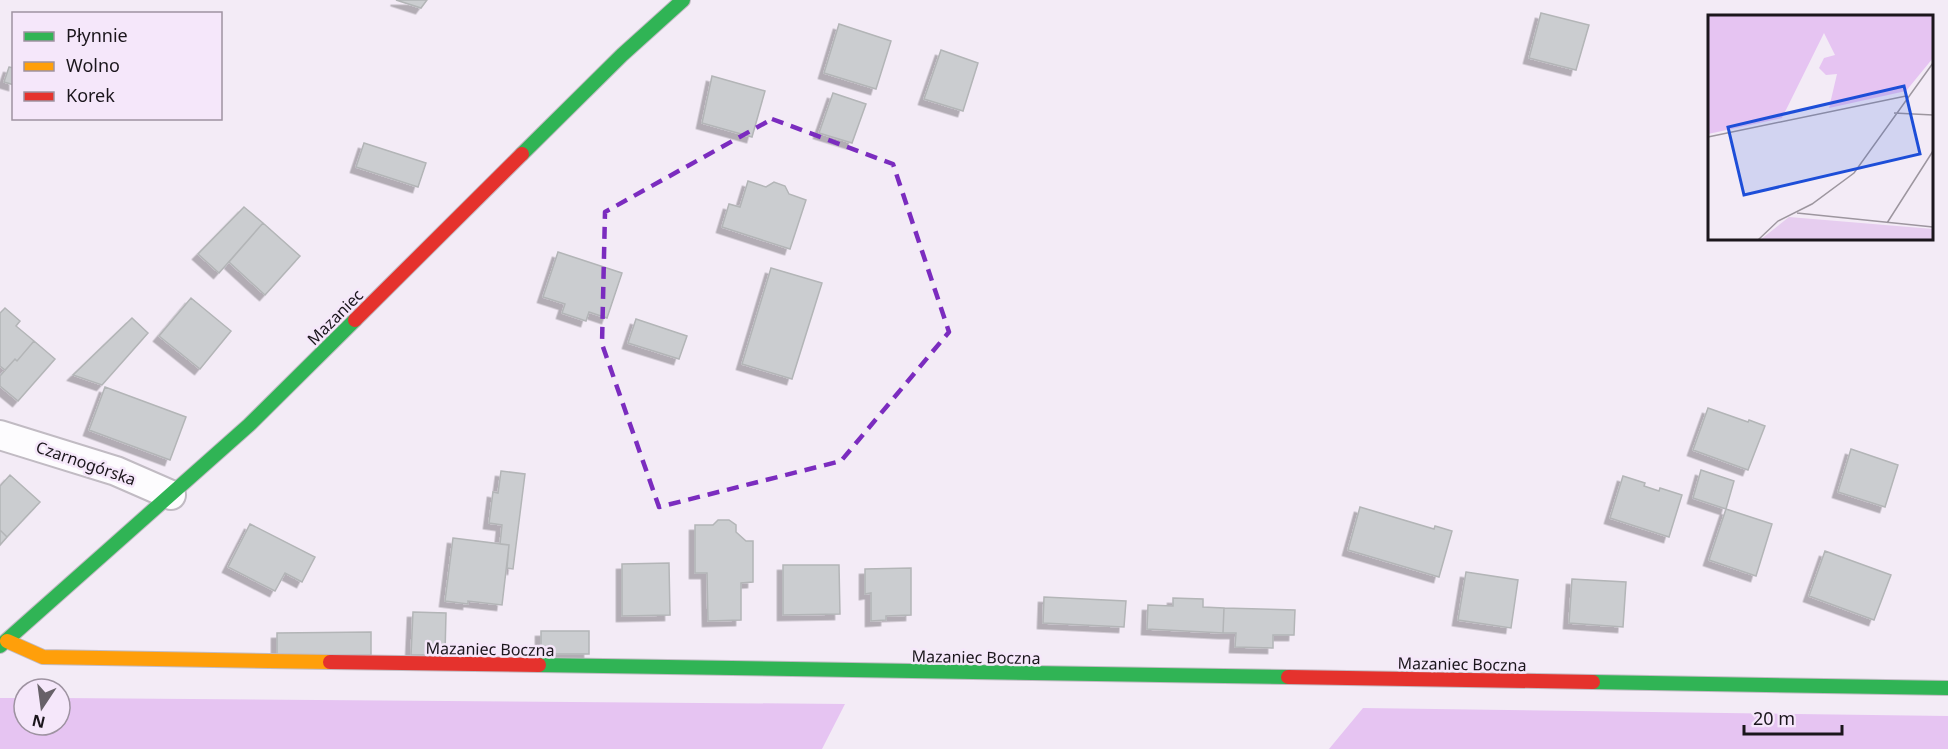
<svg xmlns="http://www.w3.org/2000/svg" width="1948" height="749" font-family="'Noto Sans',sans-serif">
<defs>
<filter id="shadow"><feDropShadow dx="-5.5" dy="5.5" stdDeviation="0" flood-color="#0004"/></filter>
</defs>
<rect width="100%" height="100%" fill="#f3ebf6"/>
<path fill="#e6c4f2" d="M 0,698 L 24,698 L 24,725 L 60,725 L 60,698 L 845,704 L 822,749 L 0,749 Z
M 1363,708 L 1948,716 L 1948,749 L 1329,749 Z"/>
<path fill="#cbcdd0" stroke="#b3b5b7" stroke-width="1.5" filter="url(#shadow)" d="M 396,0 L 427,0 L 421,8 Z
M 1541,13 L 1589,25 L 1576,70 L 1529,58 Z
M 839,24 L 891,41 L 876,89 L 824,73 Z
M 941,50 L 978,63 L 963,111 L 924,99 Z
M 9,67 L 14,68 L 14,85 L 4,82 Z
M 712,76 L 765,91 L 752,137 L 702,123 Z
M 833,93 L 866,104 L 852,143 L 819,133 Z
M 364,143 L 426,163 L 418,187 L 356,167 Z
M 748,181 L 766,187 L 774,182 L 785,186 L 789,194 L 806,200 L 790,249 L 722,227 L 729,204 L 740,207 Z
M 244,207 L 263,223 L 219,273 L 198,254 Z
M 263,223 L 300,256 L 265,295 L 229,262 Z
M 558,252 L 622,273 L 607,318 L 589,312 L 586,321 L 562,313 L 565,304 L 543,297 Z
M 771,268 L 822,283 L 792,379 L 742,364 Z
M 191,298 L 231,331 L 200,369 L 159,336 Z
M 5,308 L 20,321 L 16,326 L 34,341 L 17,361 L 15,359 L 5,370 L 0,366 L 0,313 Z
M 132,318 L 148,333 L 102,385 L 73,375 Z
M 636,319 L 687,336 L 679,359 L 628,343 Z
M 34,341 L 55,359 L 18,401 L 0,386 L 0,376 L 15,359 L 17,361 Z
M 105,387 L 186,417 L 170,460 L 89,430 Z
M 1708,408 L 1748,422 L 1749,420 L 1765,426 L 1748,470 L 1693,450 Z
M 1851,449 L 1898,465 L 1885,507 L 1838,492 Z
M 1701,470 L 1734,481 L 1726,509 L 1693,498 Z
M 501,471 L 525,474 L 513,569 L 507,568 L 509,545 L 500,544 L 502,525 L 489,523 L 493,492 L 498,493 Z
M 10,475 L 40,502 L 7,537 L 0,530 L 0,486 Z
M 1623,476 L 1645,483 L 1644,486 L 1659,491 L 1660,488 L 1682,495 L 1669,537 L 1610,518 Z
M 1360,507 L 1434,529 L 1435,526 L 1452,531 L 1439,577 L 1348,550 Z
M 1726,509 L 1772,524 L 1756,576 L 1709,560 Z
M 718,520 L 729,520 L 736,525 L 736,532 L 746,541 L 753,541 L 753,582 L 741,583 L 741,620 L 708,621 L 707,573 L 695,573 L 695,525 L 713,525 Z
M 250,524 L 315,557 L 302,582 L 285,573 L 275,591 L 228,567 Z
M 0,530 L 7,537 L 0,545 Z
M 453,538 L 509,545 L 502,605 L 468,601 L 468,604 L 445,601 Z
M 1825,551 L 1891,575 L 1874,620 L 1809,596 Z
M 669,563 L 670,615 L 622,616 L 622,564 Z
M 783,565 L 839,565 L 840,614 L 783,615 Z
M 911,568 L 911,615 L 886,616 L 886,620 L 871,621 L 871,593 L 865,594 L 865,569 Z
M 1466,572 L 1518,580 L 1511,628 L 1458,620 Z
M 1572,579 L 1626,582 L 1623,627 L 1569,623 Z
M 1044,597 L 1126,601 L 1124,627 L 1043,623 Z
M 1173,598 L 1203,599 L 1203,607 L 1224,608 L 1223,633 L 1147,629 L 1148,605 L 1173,606 Z
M 1224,608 L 1295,610 L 1294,635 L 1273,635 L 1273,648 L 1235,647 L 1236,633 L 1223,633 Z
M 413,612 L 446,613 L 445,655 L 411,655 Z
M 541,631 L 589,631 L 589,654 L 541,654 Z
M 371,632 L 371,655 L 277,655 L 277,633 Z"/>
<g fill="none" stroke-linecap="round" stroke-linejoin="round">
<defs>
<path id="street" d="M 0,435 L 116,471 L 171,495"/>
<path id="fast" d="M 522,154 L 622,55 L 683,0
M 0,646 L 249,425 L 355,320
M 539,665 L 1288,677
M 1593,682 L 1948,688"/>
<path id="slow" d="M 7,641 L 43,657 L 330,662"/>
<path id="jam" d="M 355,320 L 522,154
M 330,662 L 539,665
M 1288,677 L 1593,682"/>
</defs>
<use href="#street" stroke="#c1bbc3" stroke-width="32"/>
<use href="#fast" stroke="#c1bbc3" stroke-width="16"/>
<use href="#slow" stroke="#c1bbc3" stroke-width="16"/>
<use href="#jam" stroke="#c1bbc3" stroke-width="16"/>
<use href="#street" stroke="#fdfcfe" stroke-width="28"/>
<use href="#fast" stroke="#30b455" stroke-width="14"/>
<use href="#slow" stroke="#ff9f0a" stroke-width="14"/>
<use href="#jam" stroke="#e5322d" stroke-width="14"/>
</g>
<path fill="none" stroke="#7b2cbf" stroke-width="4.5" stroke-dasharray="12 8" stroke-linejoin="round" d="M 772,119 L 893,164 L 949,332 L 841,461 L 659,507 L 602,344 L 605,212 Z"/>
<g text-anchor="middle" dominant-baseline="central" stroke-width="5" stroke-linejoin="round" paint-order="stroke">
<g font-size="16" fill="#1b161c" stroke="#f5e7fa">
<text transform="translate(335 317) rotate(-45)">Mazaniec</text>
<text transform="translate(86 463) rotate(19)">Czarnogórska</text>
<text transform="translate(490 649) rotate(1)">Mazaniec Boczna</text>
<text transform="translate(976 657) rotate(1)">Mazaniec Boczna</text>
<text transform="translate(1462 664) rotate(1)">Mazaniec Boczna</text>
</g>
</g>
<g transform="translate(1708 15)">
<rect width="225" height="225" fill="#f3ebf6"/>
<path d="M 81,202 L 225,214 L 225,225 L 52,225 Z" fill="#e6cdef"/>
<path d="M 0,0 L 225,0 L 225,43 L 198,76 L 121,93 L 129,59 L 118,60 L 111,53 L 116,43 L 127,40 L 116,18 L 74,103 L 0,119 Z" fill="#e6c4f2"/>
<path fill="none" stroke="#9d969f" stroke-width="1.5" d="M 186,98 L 225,100M 0,122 L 198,81M 89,198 L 225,212M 179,208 L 225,136M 50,225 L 70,206 L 104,189 L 146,158 L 225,48"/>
<path fill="#1d4ed8" fill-opacity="0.15" stroke="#1d4ed8" stroke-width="3" d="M 196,71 L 212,139 L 36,180 L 20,112 Z"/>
<rect width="225" height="225" fill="none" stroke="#1b161c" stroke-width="3"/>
</g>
<rect x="12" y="12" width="210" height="108" fill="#f5e7fa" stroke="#9e93a1" stroke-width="1.5"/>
<rect x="24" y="32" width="30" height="9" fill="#30b455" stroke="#9e93a1" stroke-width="1.5"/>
<text x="66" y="42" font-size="18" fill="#1b161c">Płynnie</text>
<rect x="24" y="62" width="30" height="9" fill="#ff9f0a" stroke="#9e93a1" stroke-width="1.5"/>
<text x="66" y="72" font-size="18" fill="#1b161c">Wolno</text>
<rect x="24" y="92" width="30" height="9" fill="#e5322d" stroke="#9e93a1" stroke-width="1.5"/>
<text x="66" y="102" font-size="18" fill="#1b161c">Korek</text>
<g transform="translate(42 707) rotate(193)"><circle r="28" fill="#f5e7fa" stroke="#9e93a1" stroke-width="1.5"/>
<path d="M0-4.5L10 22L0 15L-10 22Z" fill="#676168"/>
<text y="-9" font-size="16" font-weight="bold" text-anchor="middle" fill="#1b161c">N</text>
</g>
<path d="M1744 725v9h98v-9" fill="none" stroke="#1b161c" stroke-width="3"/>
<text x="1753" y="725" font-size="18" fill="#1b161c" stroke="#f5e7fa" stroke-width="4.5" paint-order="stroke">20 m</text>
</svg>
